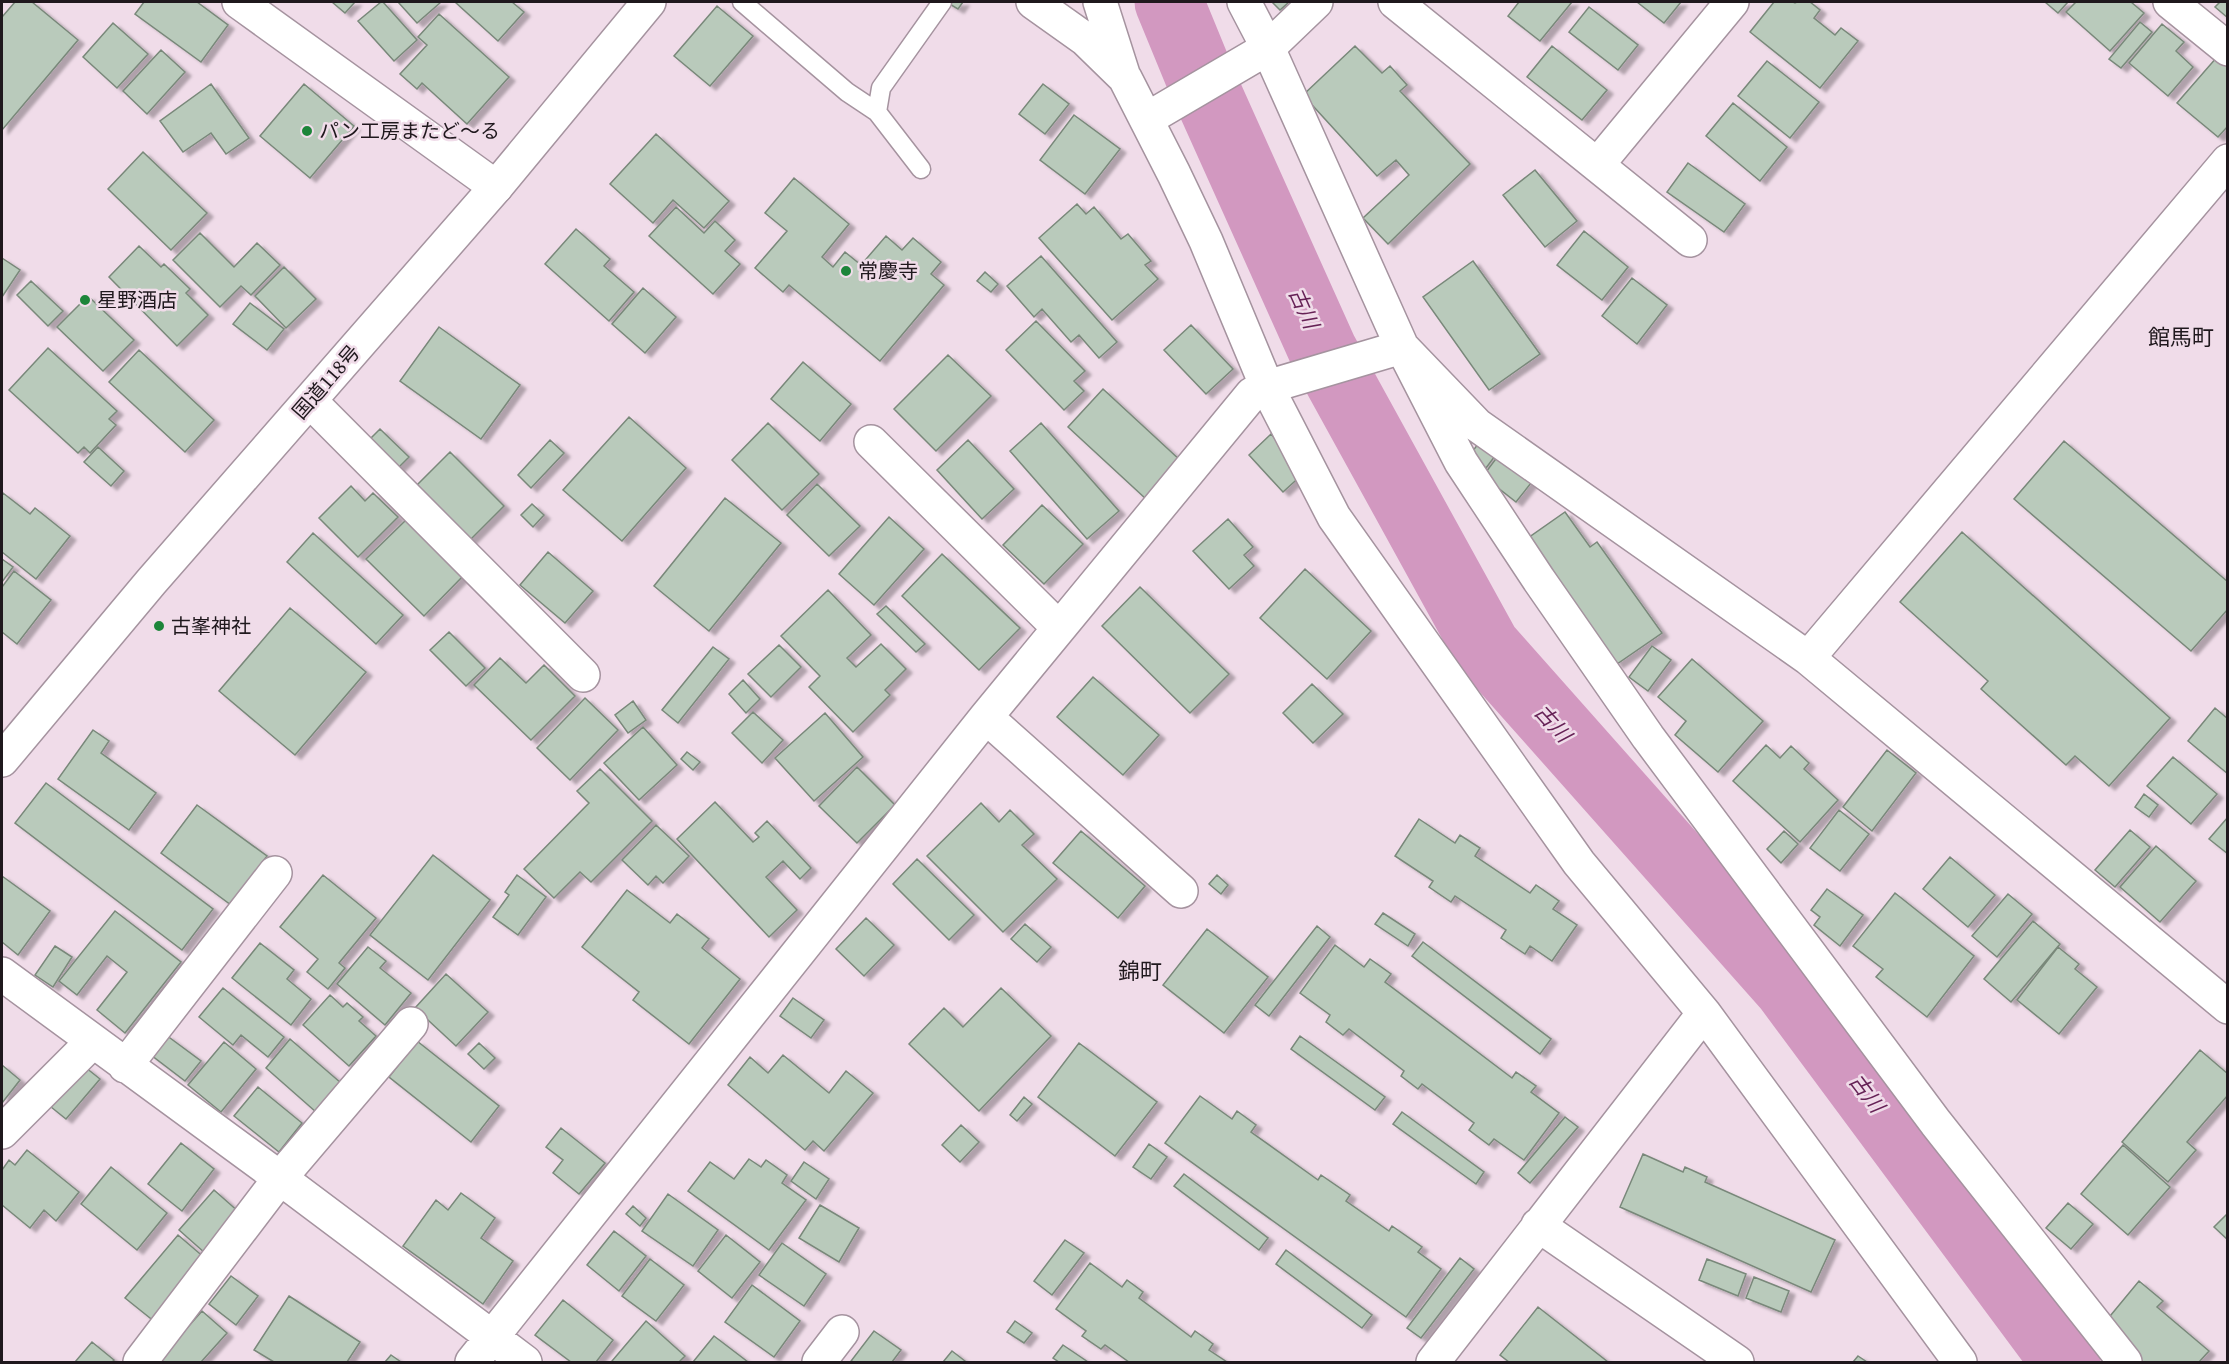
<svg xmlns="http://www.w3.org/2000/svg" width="2229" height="1364" font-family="'Source Serif 4','Noto Sans JP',serif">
<defs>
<filter id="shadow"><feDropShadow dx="6" dy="4" stdDeviation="1.5" flood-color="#0004"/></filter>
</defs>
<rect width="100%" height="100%" fill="#f0dce9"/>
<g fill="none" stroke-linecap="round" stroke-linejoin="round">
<path stroke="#d298c0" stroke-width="69" d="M 1169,2 L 1199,75 L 1323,351 L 1486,647 L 1787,986 L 2066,1362"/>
</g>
<path fill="#b9cabb" stroke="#79887a" stroke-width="1.5" filter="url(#shadow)" d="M 15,2 L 32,2 L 78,40 L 2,130 L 2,17 Z
M 144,2 L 197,2 L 228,25 L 201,62 L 135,14 Z
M 332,2 L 355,2 L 345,13 Z
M 381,2 L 383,2 L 417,40 L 394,61 L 358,21 Z
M 398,2 L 441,2 L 417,23 Z
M 455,2 L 512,2 L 524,12 L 498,41 Z
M 946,2 L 963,2 L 958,9 Z
M 1272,2 L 1289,2 L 1280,10 Z
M 1519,2 L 1572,2 L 1540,41 L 1508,16 Z
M 1637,2 L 1681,2 L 1664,23 Z
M 1774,2 L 1793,2 L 1795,3 L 1797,2 L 1810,2 L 1820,10 L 1814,18 L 1835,35 L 1841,28 L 1858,41 L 1820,88 L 1750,32 Z
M 2045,2 L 2068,2 L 2058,13 Z
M 2076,2 L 2131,2 L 2144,13 L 2110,51 L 2066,12 Z
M 2220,2 L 2228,2 L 2228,18 L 2215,7 Z
M 717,6 L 753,36 L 710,86 L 674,56 Z
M 1589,7 L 1638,45 L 1618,70 L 1569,32 Z
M 439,14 L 509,77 L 467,124 L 422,83 L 417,89 L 400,74 L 427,45 L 418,37 Z
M 2140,22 L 2152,32 L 2121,68 L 2109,59 Z
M 113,23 L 148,54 L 117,88 L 83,57 Z
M 2162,24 L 2184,42 L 2176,51 L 2193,67 L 2168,96 L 2129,63 Z
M 1355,46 L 1382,73 L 1390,66 L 1407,85 L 1400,91 L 1470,164 L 1388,244 L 1363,218 L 1409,175 L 1396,160 L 1377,176 L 1303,95 Z
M 1552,46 L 1607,90 L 1582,120 L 1527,77 Z
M 161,50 L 185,72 L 147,114 L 123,91 Z
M 2217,57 L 2228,67 L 2228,126 L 2218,137 L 2177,103 Z
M 1767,61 L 1819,102 L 1790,138 L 1738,96 Z
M 211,84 L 249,138 L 226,154 L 211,133 L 183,152 L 160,121 Z
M 304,84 L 354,126 L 310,178 L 260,136 Z
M 1043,84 L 1069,104 L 1045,134 L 1019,114 Z
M 1733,103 L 1787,147 L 1760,181 L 1706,136 Z
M 1074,115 L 1120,149 L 1085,194 L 1040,160 Z
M 656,134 L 729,201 L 704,228 L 673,200 L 653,223 L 610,184 Z
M 143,152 L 207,213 L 171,250 L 108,189 Z
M 1688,163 L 1745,204 L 1724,232 L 1667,192 Z
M 1535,170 L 1577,221 L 1545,247 L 1503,195 Z
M 794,178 L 849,224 L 822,257 L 833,267 L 845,252 L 861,265 L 886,236 L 902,250 L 913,238 L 941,262 L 931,274 L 944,285 L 880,361 L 789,285 L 783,292 L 755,268 L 787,231 L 765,213 Z
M 1077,204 L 1086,214 L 1094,207 L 1121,239 L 1128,234 L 1151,261 L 1145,265 L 1158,279 L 1112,320 L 1039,238 Z
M 676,207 L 704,233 L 715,221 L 735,240 L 725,251 L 740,264 L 713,294 L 649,236 Z
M 576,229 L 610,259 L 604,266 L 634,292 L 609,321 L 545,264 Z
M 1584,231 L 1628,267 L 1602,300 L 1557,265 Z
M 200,233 L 234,267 L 257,243 L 280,265 L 251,295 L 241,286 L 220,307 L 173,260 Z
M 139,246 L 161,267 L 164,264 L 190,289 L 186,293 L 208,315 L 177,346 L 109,277 Z
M 1041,256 L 1117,342 L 1099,358 L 1079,335 L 1071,342 L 1042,309 L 1034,317 L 1007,286 Z
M 2,258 L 20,270 L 2,297 Z
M 1473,261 L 1540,354 L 1489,390 L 1423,297 Z
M 284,267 L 316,299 L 286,328 L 255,296 Z
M 985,272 L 998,284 L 991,292 L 977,281 Z
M 1632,278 L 1667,305 L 1637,344 L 1602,316 Z
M 31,281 L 63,311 L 48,326 L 17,295 Z
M 643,288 L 676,317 L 645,353 L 612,324 Z
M 88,296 L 134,340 L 103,371 L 57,327 Z
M 250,303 L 284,329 L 267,350 L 233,324 Z
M 1036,321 L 1085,371 L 1074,381 L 1084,391 L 1064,410 L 1006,350 Z
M 1191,325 L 1233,369 L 1206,394 L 1164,350 Z
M 439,327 L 520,385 L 481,439 L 400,381 Z
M 48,348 L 117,411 L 109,419 L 116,425 L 90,453 L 84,447 L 78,453 L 9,390 Z
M 139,350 L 214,420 L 185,452 L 109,382 Z
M 948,355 L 991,396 L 936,451 L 894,409 Z
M 803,362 L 851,404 L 820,441 L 771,399 Z
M 1103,389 L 1181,461 L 1146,499 L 1068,427 Z
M 629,417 L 686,468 L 622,541 L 563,490 Z
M 768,423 L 819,474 L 782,510 L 732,460 Z
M 1041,423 L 1119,511 L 1087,539 L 1010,451 Z
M 380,429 L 409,457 L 394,472 L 366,443 Z
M 1271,434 L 1305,472 L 1283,492 L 1249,455 Z
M 550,440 L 564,453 L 531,488 L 518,475 Z
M 968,440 L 1014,489 L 982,519 L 937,470 Z
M 1481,440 L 1498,452 L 1486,468 L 1469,456 Z
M 2064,441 L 2228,582 L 2228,609 L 2191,651 L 2014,499 Z
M 98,447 L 124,471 L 111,486 L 84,462 Z
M 450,452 L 504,506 L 468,542 L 414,488 Z
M 1501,452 L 1535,478 L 1516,502 L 1483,476 Z
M 817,484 L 860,526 L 829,556 L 787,515 Z
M 351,486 L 365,501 L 373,493 L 398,517 L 358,557 L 319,518 Z
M 3,493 L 30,514 L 35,508 L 70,536 L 36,579 L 2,552 L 2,496 Z
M 725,498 L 781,543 L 709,631 L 654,586 Z
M 532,504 L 544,515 L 533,527 L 521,515 Z
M 1042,505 L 1083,544 L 1044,584 L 1003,545 Z
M 1565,512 L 1590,547 L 1597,542 L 1662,633 L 1617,664 L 1528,538 Z
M 889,517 L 924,549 L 874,605 L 839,574 Z
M 407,519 L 464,575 L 424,616 L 366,559 Z
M 1228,519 L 1253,547 L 1244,555 L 1254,566 L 1229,589 L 1193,551 Z
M 1962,532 L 2170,718 L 2109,786 L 2075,756 L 2066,765 L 1981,689 L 1988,681 L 1900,602 Z
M 313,533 L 403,615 L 376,644 L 287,562 Z
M 548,552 L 593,591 L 565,623 L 520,585 Z
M 942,554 L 1020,628 L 979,670 L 902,596 Z
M 2,559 L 13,567 L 2,582 Z
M 1305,569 L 1371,631 L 1327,679 L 1260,618 Z
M 14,571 L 51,600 L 17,644 L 2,632 L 2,587 Z
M 1140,587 L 1229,674 L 1190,713 L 1102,626 Z
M 828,590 L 871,635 L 847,658 L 856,667 L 881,644 L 906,669 L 885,690 L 890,695 L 853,732 L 809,687 L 820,676 L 781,636 Z
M 886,606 L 925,644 L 916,652 L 877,614 Z
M 290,608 L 366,672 L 295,755 L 219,691 Z
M 449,632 L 485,668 L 466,686 L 430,650 Z
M 779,645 L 801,667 L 771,697 L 748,674 Z
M 1652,646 L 1671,660 L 1648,691 L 1629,677 Z
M 713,647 L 729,659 L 678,723 L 662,710 Z
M 500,658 L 526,683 L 544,665 L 575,696 L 531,740 L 474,685 Z
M 1692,659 L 1763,721 L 1718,772 L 1675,735 L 1686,721 L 1658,697 Z
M 1093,677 L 1159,735 L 1123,775 L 1057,717 Z
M 743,680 L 760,699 L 746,713 L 729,694 Z
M 1312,684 L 1343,714 L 1313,743 L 1283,713 Z
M 585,698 L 618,730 L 570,780 L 537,748 Z
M 633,701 L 646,720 L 628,733 L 615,715 Z
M 2215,708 L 2228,719 L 2228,774 L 2188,741 Z
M 753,712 L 783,740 L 762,763 L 732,733 Z
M 825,713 L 863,757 L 814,801 L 775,758 Z
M 643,727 L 677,765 L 639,800 L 604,763 Z
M 93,730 L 109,741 L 101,753 L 156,793 L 129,830 L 58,779 Z
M 1766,745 L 1780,758 L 1791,746 L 1809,763 L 1804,769 L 1838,800 L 1800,842 L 1733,781 Z
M 1887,750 L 1916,773 L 1872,831 L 1843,807 Z
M 687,752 L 700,762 L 693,770 L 681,759 Z
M 2173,757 L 2217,794 L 2191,824 L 2147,786 Z
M 857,767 L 895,805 L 857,843 L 819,806 Z
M 600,769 L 652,821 L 591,882 L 580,872 L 554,898 L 524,869 L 589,803 L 577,791 Z
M 46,783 L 213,909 L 182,950 L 15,823 Z
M 2144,794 L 2158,805 L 2149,817 L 2135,807 Z
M 715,802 L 753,842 L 759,837 L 755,833 L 767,821 L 811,868 L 800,879 L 783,861 L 766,877 L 797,910 L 769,937 L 677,839 Z
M 981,803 L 999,822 L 1010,810 L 1034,834 L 1022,845 L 1057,879 L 1003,932 L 927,856 Z
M 197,805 L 267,856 L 231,905 L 161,853 Z
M 1839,810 L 1869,834 L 1840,871 L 1810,848 Z
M 2228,817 L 2228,854 L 2209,839 Z
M 1419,819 L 1455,843 L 1460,835 L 1480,848 L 1475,856 L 1530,893 L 1536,885 L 1559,901 L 1553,909 L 1577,925 L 1552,961 L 1530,946 L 1525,954 L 1501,938 L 1506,930 L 1455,896 L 1451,902 L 1429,887 L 1433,881 L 1395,856 Z
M 656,825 L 689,856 L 663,883 L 656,876 L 648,885 L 622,860 Z
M 2130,830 L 2150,847 L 2115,887 L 2095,870 Z
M 1081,831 L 1145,886 L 1118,918 L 1053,863 Z
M 1784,831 L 1798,844 L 1781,863 L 1767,849 Z
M 2156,846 L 2196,881 L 2160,922 L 2120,887 Z
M 433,855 L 490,900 L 428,980 L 370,935 Z
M 1950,857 L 1995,895 L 1968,927 L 1923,889 Z
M 917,859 L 974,915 L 949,940 L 893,884 Z
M 323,875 L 376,918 L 339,963 L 345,968 L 328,989 L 307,972 L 318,959 L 280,927 Z
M 517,875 L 546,897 L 518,935 L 493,917 L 509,895 L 505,892 Z
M 1217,875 L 1228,885 L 1221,894 L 1209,884 Z
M 2,876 L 50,911 L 18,955 L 2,942 Z
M 1827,889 L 1863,915 L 1840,946 L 1814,925 L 1820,917 L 1811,910 Z
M 627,890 L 670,923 L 677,914 L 709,939 L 702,948 L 740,979 L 689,1044 L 633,1000 L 639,992 L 582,947 Z
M 1895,893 L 1974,956 L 1927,1017 L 1876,977 L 1883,969 L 1853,946 Z
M 2008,894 L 2032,914 L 1997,957 L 1972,936 Z
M 115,911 L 181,962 L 125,1033 L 97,1010 L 127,972 L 107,956 L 77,995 L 59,981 Z
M 1383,913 L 1415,934 L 1408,946 L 1375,924 Z
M 866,918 L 894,945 L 864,976 L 836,949 Z
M 2033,921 L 2060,944 L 2011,1002 L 1984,979 Z
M 1025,924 L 1051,947 L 1037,962 L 1011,939 Z
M 1317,926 L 1330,937 L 1269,1016 L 1255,1005 Z
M 1207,929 L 1268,977 L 1224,1033 L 1163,985 Z
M 1423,942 L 1551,1039 L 1540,1054 L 1412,956 Z
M 260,943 L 294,970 L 287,979 L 311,999 L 291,1025 L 232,978 Z
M 1335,945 L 1364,967 L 1370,959 L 1391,974 L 1385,982 L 1512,1078 L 1516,1072 L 1536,1086 L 1531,1092 L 1559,1113 L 1524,1160 L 1494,1139 L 1489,1145 L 1469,1130 L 1474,1123 L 1422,1084 L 1418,1089 L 1401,1076 L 1404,1071 L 1349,1029 L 1343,1035 L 1326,1022 L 1330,1015 L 1300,993 Z
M 55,946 L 72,957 L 53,987 L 35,975 Z
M 368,947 L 386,961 L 380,968 L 411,993 L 385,1025 L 337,984 Z
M 2058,947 L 2079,964 L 2075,969 L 2097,987 L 2059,1034 L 2017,1000 Z
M 446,974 L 488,1012 L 456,1046 L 415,1008 Z
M 223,988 L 284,1037 L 268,1057 L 241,1035 L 233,1045 L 199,1017 Z
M 1001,988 L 1051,1036 L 979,1111 L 909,1044 L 944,1008 L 963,1027 Z
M 330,995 L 343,1007 L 347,1003 L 363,1017 L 359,1021 L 376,1036 L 349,1066 L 303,1025 Z
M 793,998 L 824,1020 L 811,1038 L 780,1016 Z
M 166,1035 L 201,1061 L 185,1081 L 151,1055 Z
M 1300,1036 L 1385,1097 L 1375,1110 L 1291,1049 Z
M 290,1039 L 341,1083 L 316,1112 L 266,1068 Z
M 417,1041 L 499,1106 L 471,1142 L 389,1077 Z
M 224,1042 L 256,1069 L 221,1112 L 188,1085 Z
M 479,1043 L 495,1058 L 484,1069 L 468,1054 Z
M 1079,1043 L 1157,1102 L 1115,1156 L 1038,1097 Z
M 2200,1050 L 2228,1074 L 2228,1095 L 2187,1142 L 2196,1150 L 2168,1182 L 2122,1142 Z
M 783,1055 L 829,1093 L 846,1071 L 873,1093 L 824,1151 L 813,1141 L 805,1150 L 728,1085 L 750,1057 L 768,1073 Z
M 2,1065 L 20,1080 L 2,1103 Z
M 85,1067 L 100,1079 L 66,1119 L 51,1107 Z
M 258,1087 L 302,1123 L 279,1152 L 234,1116 Z
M 1200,1096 L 1232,1119 L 1237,1111 L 1256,1125 L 1251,1132 L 1318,1180 L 1321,1175 L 1350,1195 L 1346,1201 L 1389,1231 L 1392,1226 L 1422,1247 L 1418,1252 L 1441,1269 L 1406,1317 L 1165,1143 Z
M 1024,1097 L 1032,1104 L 1017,1121 L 1010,1115 Z
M 1402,1112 L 1484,1172 L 1476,1184 L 1393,1124 Z
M 1565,1117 L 1578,1127 L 1530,1183 L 1518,1173 Z
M 961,1125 L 979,1142 L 960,1162 L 942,1145 Z
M 561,1128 L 605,1163 L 579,1194 L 553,1173 L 563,1160 L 546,1147 Z
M 181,1143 L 214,1169 L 182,1211 L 148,1184 Z
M 1149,1144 L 1167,1157 L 1151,1179 L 1133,1167 Z
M 2123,1145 L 2170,1187 L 2128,1235 L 2081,1194 Z
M 27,1150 L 79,1192 L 56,1221 L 44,1210 L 30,1228 L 2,1205 L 2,1170 L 9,1160 L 15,1165 Z
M 1643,1154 L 1683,1172 L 1685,1167 L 1707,1177 L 1705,1182 L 1835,1240 L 1811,1292 L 1620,1207 Z
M 749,1159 L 761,1167 L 766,1160 L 787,1175 L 782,1183 L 806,1200 L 769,1250 L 688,1191 L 710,1162 L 734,1179 Z
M 804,1162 L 829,1179 L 816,1199 L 791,1181 Z
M 111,1167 L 167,1213 L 137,1250 L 81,1204 Z
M 1184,1174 L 1268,1238 L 1259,1250 L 1174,1186 Z
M 214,1190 L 240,1213 L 205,1253 L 179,1230 Z
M 461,1193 L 495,1218 L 481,1238 L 513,1261 L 483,1304 L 403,1246 L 436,1200 L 448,1210 Z
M 668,1194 L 718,1230 L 693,1266 L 642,1231 Z
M 2068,1203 L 2093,1224 L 2071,1249 L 2046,1228 Z
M 820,1205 L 859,1228 L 839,1262 L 799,1238 Z
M 633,1206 L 646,1218 L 640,1226 L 626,1214 Z
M 2228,1213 L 2228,1240 L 2214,1227 Z
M 614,1231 L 646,1256 L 619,1291 L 587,1265 Z
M 178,1235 L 206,1259 L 155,1322 L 125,1298 Z
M 726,1235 L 760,1262 L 732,1298 L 698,1271 Z
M 1065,1240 L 1084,1253 L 1052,1295 L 1034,1281 Z
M 782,1243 L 826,1274 L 804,1306 L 759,1275 Z
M 1286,1250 L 1372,1315 L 1362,1328 L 1276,1264 Z
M 1460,1258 L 1474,1269 L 1421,1338 L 1407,1328 Z
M 650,1259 L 684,1285 L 656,1321 L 622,1296 Z
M 1707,1259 L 1746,1274 L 1738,1296 L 1699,1280 Z
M 1090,1263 L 1122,1287 L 1127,1280 L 1143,1292 L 1139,1298 L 1191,1337 L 1195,1331 L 1213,1344 L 1209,1350 L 1227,1362 L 1129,1362 L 1105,1345 L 1101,1349 L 1082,1336 L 1086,1331 L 1056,1309 Z
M 231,1276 L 258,1296 L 236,1325 L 209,1304 Z
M 1754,1277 L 1789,1291 L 1781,1312 L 1746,1298 Z
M 2139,1281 L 2163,1301 L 2157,1307 L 2209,1351 L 2199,1362 L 2143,1362 L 2101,1327 Z
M 752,1285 L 800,1321 L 774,1357 L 725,1322 Z
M 289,1296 L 360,1342 L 347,1362 L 274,1362 L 254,1350 Z
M 563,1300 L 613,1340 L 596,1362 L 571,1362 L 535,1335 Z
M 1538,1307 L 1608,1362 L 1509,1362 L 1500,1355 Z
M 202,1311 L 227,1333 L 201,1362 L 157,1362 Z
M 646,1321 L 685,1356 L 679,1362 L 614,1362 L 612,1361 Z
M 1015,1321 L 1032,1333 L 1024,1343 L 1007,1332 Z
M 874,1331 L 901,1350 L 892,1362 L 854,1362 L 851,1361 Z
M 714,1336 L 748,1362 L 693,1362 Z
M 92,1342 L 114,1360 L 112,1362 L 75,1362 Z
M 1063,1345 L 1088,1362 L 1059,1362 L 1053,1358 Z
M 952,1351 L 965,1361 L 964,1362 L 943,1362 Z
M 391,1355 L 401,1362 L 385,1362 Z
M 1858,1356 L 1867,1362 L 1853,1362 Z"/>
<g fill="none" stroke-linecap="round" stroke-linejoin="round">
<defs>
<path id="lane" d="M 742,2 L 847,92 L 877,112 L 921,169
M 877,112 L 881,88 L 942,2"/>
<path id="street" d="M 239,2 L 496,187
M 1033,2 L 1085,39 L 1125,78 L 1174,174 L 1206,241 L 1267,387 L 1334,517 L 1579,863 L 1704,1013 L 1960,1362
M 1100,2 L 1123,74
M 1244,2 L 1268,48 L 1402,347 L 1461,462 L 1539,580 L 1648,737 L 1936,1123 L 2125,1362
M 1395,2 L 1690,240
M 2170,2 L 2228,49
M 1147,119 L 1268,48 L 1316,2
M 1598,164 L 1732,2
M 310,401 L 583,675
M 871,442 L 1059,628
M 1808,658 L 2228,161
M 986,717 L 1181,891
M 2,974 L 280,1178 L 492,1337 L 986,717 L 1252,394 L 1267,387 L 1402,347 L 1477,425 L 1808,658 L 2228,1007
M 125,1066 L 275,873
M 2,1132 L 93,1041
M 1538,1225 L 1737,1362
M 140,1362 L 280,1178 L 411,1024
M 472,1362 L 492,1337 L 525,1362
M 819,1362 L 842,1332
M 1433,1362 L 1704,1013"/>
<path id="highway" d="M 2,760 L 151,582 L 496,187 L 649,2"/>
</defs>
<use href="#lane" stroke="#a5939f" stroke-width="21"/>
<use href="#street" stroke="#a5939f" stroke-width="36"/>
<use href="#highway" stroke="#a5939f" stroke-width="36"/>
<use href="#lane" stroke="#fff" stroke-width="18"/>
<use href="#street" stroke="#fff" stroke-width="33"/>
<use href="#highway" stroke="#fff" stroke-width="33"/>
</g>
<g fill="#1d853a" stroke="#f0dce9" stroke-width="2">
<circle cx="307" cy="131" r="6"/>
<circle cx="846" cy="271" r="6"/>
<circle cx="85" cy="300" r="6"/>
<circle cx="159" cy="626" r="6"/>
</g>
<g text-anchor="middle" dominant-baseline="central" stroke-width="5" stroke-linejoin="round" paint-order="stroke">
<g font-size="20" fill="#1f181d" stroke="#f0dce9" text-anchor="start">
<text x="319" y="131">パン工房またど～る</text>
<text x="858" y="271">常慶寺</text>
<text x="97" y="300">星野酒店</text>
<text x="171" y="626">古峯神社</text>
</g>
<g font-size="20" fill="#1f181d" stroke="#f0dce9">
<text transform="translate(326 382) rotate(-49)">国道118号</text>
</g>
<g font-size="21" font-style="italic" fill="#662256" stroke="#f0dce9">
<text transform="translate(1304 308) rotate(66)">古川</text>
<text transform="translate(1553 723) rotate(48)">古川</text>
<text transform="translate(1867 1093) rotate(53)">古川</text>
</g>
<g font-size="22" fill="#1f181d" stroke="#f0dce9">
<text x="2181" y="337">館馬町</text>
<text x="1140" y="971">錦町</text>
</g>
</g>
<rect width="2229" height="1364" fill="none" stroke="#1f181d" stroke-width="6"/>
</svg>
